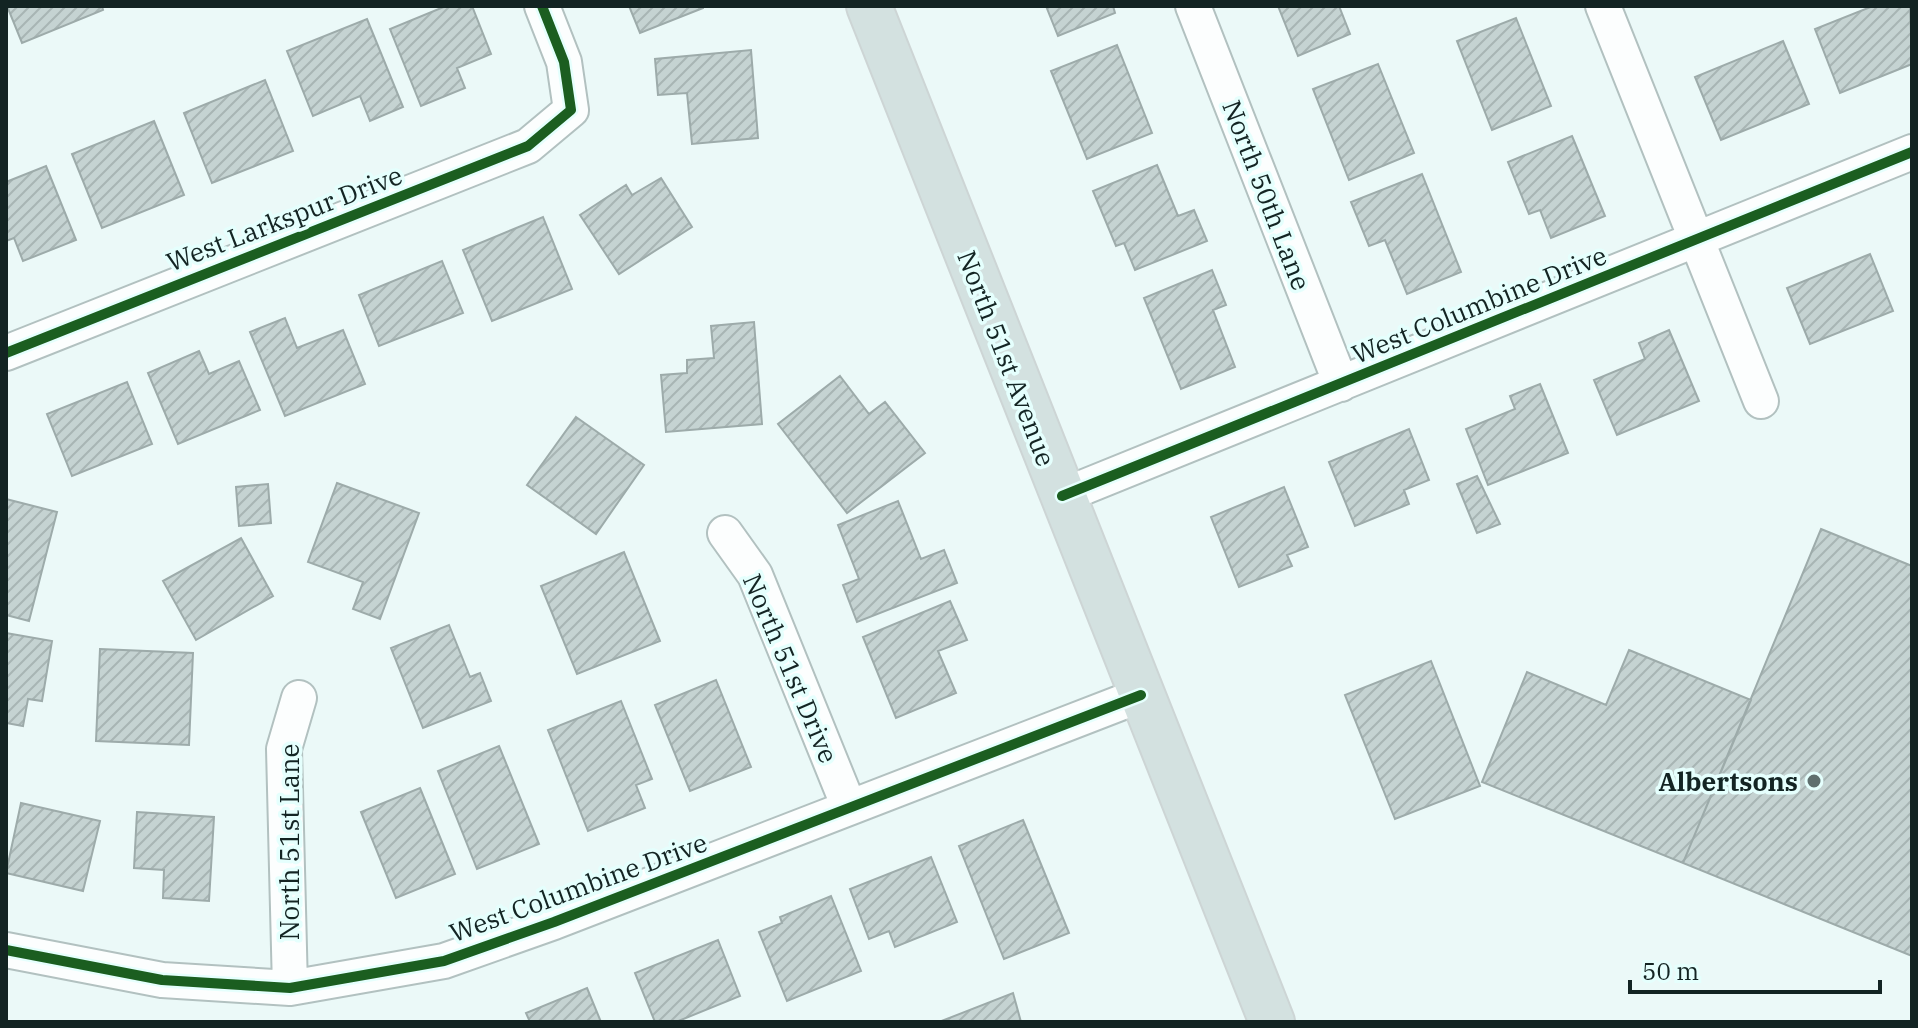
<svg xmlns="http://www.w3.org/2000/svg" width="1918" height="1028" font-family="'IBM Plex Serif',serif">
<defs>
<pattern id="building-hatch" width="6" height="6" patternUnits="userSpaceOnUse" patternTransform="scale(2)"><rect width="6" height="6" fill="#c5d3d2"/><path d="M-1 1l2-2M0 6l6-6M5 7l2-2" fill="none" stroke="#a8b5b4"/></pattern>
</defs>
<rect width="100%" height="100%" fill="#ebf9f8"/>
<path fill="url(#building-hatch)" stroke="#9dabaa" stroke-width="2" d="M 7,6 L 102,6 L 103,10 L 22,43 Z
M 446,6 L 472,6 L 491,54 L 457,68 L 465,88 L 421,106 L 390,29 Z
M 629,6 L 703,6 L 703,8 L 640,33 Z
M 1046,6 L 1113,6 L 1115,13 L 1058,36 Z
M 1278,6 L 1339,6 L 1350,34 L 1298,56 Z
M 1873,6 L 1910,6 L 1912,64 L 1840,93 L 1815,29 Z
M 1516,18 L 1551,106 L 1492,130 L 1457,41 Z
M 367,19 L 403,107 L 370,121 L 360,96 L 313,116 L 287,51 Z
M 1783,41 L 1809,104 L 1721,140 L 1695,77 Z
M 1117,45 L 1152,133 L 1087,159 L 1051,71 Z
M 751,50 L 758,138 L 692,144 L 687,93 L 658,95 L 655,59 Z
M 1378,64 L 1414,153 L 1349,180 L 1313,89 Z
M 265,80 L 293,151 L 212,183 L 184,113 Z
M 154,121 L 184,195 L 102,228 L 72,154 Z
M 1572,136 L 1605,216 L 1551,238 L 1540,210 L 1529,214 L 1508,162 Z
M 1157,165 L 1178,216 L 1194,210 L 1207,241 L 1135,270 L 1124,243 L 1116,246 L 1093,191 Z
M 46,166 L 76,240 L 23,261 L 14,238 L 6,241 L 6,182 Z
M 1422,174 L 1461,272 L 1407,294 L 1385,240 L 1369,246 L 1351,202 Z
M 661,178 L 692,227 L 619,274 L 580,215 L 626,185 L 632,195 Z
M 543,217 L 572,289 L 492,321 L 463,250 Z
M 1870,254 L 1893,311 L 1810,344 L 1787,288 Z
M 442,261 L 463,313 L 379,346 L 359,295 Z
M 1212,270 L 1226,305 L 1213,310 L 1235,367 L 1181,389 L 1144,298 Z
M 285,318 L 297,348 L 343,330 L 365,384 L 285,416 L 250,332 Z
M 754,322 L 762,424 L 666,432 L 661,375 L 687,373 L 687,360 L 714,358 L 711,326 Z
M 1669,330 L 1699,401 L 1617,435 L 1594,380 L 1645,359 L 1639,343 Z
M 199,351 L 209,374 L 239,361 L 260,410 L 178,444 L 148,373 Z
M 840,376 L 869,414 L 885,402 L 925,453 L 847,513 L 778,424 Z
M 127,382 L 152,444 L 72,476 L 47,414 Z
M 1540,384 L 1568,453 L 1488,485 L 1466,429 L 1515,409 L 1510,396 Z
M 576,417 L 644,465 L 596,534 L 527,485 Z
M 1409,429 L 1429,480 L 1404,490 L 1409,504 L 1355,526 L 1329,462 Z
M 1477,476 L 1500,524 L 1477,533 L 1457,484 Z
M 337,483 L 419,513 L 380,619 L 353,609 L 363,582 L 308,562 Z
M 268,484 L 271,523 L 239,526 L 236,487 Z
M 1284,487 L 1308,547 L 1287,555 L 1292,566 L 1239,587 L 1211,517 Z
M 6,499 L 57,512 L 29,621 L 6,615 Z
M 898,501 L 921,559 L 944,550 L 957,583 L 857,622 L 843,585 L 859,579 L 838,525 Z
M 1821,529 L 1912,566 L 1912,956 L 1683,863 Z
M 241,538 L 273,596 L 196,640 L 163,581 Z
M 624,552 L 660,641 L 577,674 L 541,586 Z
M 950,601 L 967,640 L 938,651 L 956,693 L 896,718 L 863,637 Z
M 449,625 L 470,677 L 480,673 L 491,701 L 423,728 L 391,648 Z
M 6,633 L 52,641 L 42,701 L 28,699 L 23,726 L 6,723 Z
M 100,649 L 193,653 L 189,745 L 96,741 Z
M 1629,650 L 1751,700 L 1683,863 L 1482,782 L 1527,672 L 1606,705 Z
M 1431,661 L 1480,786 L 1395,819 L 1345,695 Z
M 716,680 L 751,767 L 690,791 L 655,705 Z
M 621,701 L 652,779 L 636,785 L 645,808 L 588,831 L 548,730 Z
M 499,746 L 539,844 L 477,869 L 438,771 Z
M 420,788 L 455,874 L 396,898 L 361,812 Z
M 21,803 L 100,821 L 83,891 L 6,873 Z
M 137,812 L 214,817 L 209,901 L 163,898 L 164,870 L 134,868 Z
M 1023,820 L 1069,933 L 1004,959 L 959,846 Z
M 931,857 L 957,922 L 895,947 L 889,931 L 869,939 L 850,889 Z
M 831,896 L 861,971 L 787,1001 L 759,932 L 782,923 L 780,917 Z
M 718,940 L 740,996 L 676,1022 L 655,1022 L 635,973 Z
M 587,988 L 601,1022 L 530,1022 L 526,1013 Z
M 1013,993 L 1021,1022 L 939,1022 Z"/>
<g fill="none" stroke-linecap="round" stroke-linejoin="round">
<defs>
<path id="street" d="M 1193,6 L 1341,384
M 1603,6 L 1761,401
M 6,353 L 528,146 L 571,110 L 564,62 L 542,6
M 1062,496 L 1912,152
M 725,533 L 755,575 L 849,807
M 6,950 L 162,980 L 290,988 L 444,961 L 554,922 L 1141,695
M 290,988 L 284,749 L 299,698"/>
<path id="primary" d="M 869,6 L 1272,1022"/>
</defs>
<use href="#street" stroke="#b2c1c0" stroke-width="38"/>
<use href="#primary" stroke="#cdd5d5" stroke-width="48"/>
<use href="#street" stroke="#fcfefe" stroke-width="34"/>
<use href="#primary" stroke="#d3e1e0" stroke-width="44"/>
<defs>
<path id="cycleway" d="M 6,353 L 528,146 L 571,110 L 564,62 L 542,6
M 1062,496 L 1912,152
M 6,950 L 162,980 L 290,988 L 444,961 L 554,922 L 1141,695"/>
</defs>
<use href="#cycleway" stroke="#e5fffd" stroke-width="15"/>
<use href="#cycleway" stroke="#1b5e20" stroke-width="10"/>
</g>
<circle fill="#5f6f6e" stroke="#e5fffd" stroke-width="3" cx="1814" cy="781" r="8"/>
<g text-anchor="middle" dominant-baseline="central" stroke-width="7" stroke-linejoin="round" paint-order="stroke">
<g font-size="26" fill="#132423" stroke="#e5fffd">
<text transform="translate(1267 195) rotate(69)">North 50th Lane</text>
<text transform="translate(284 218) rotate(-21)">West Larkspur Drive</text>
<text transform="translate(1479 304) rotate(-22)">West Columbine Drive</text>
<text transform="translate(1007 358) rotate(69)">North 51st Avenue</text>
<text transform="translate(791 668) rotate(67)">North 51st Drive</text>
<text transform="translate(289 842) rotate(-90)">North 51st Lane</text>
<text transform="translate(578 887) rotate(-20)">West Columbine Drive</text>
</g>
<g font-size="26" font-weight="bold" fill="#132423" stroke="#e5fffd" text-anchor="end">
<text x="1798" y="781">Albertsons</text>
</g>
</g>
<rect width="1918" height="1028" fill="none" stroke="#132423" stroke-width="16"/>
<path d="M1630 980v12h250v-12" fill="none" stroke="#132423" stroke-width="4"/>
<text x="1642" y="980" font-size="24" fill="#132423" stroke="#e5fffd" stroke-width="6" paint-order="stroke">50 m</text>
</svg>
